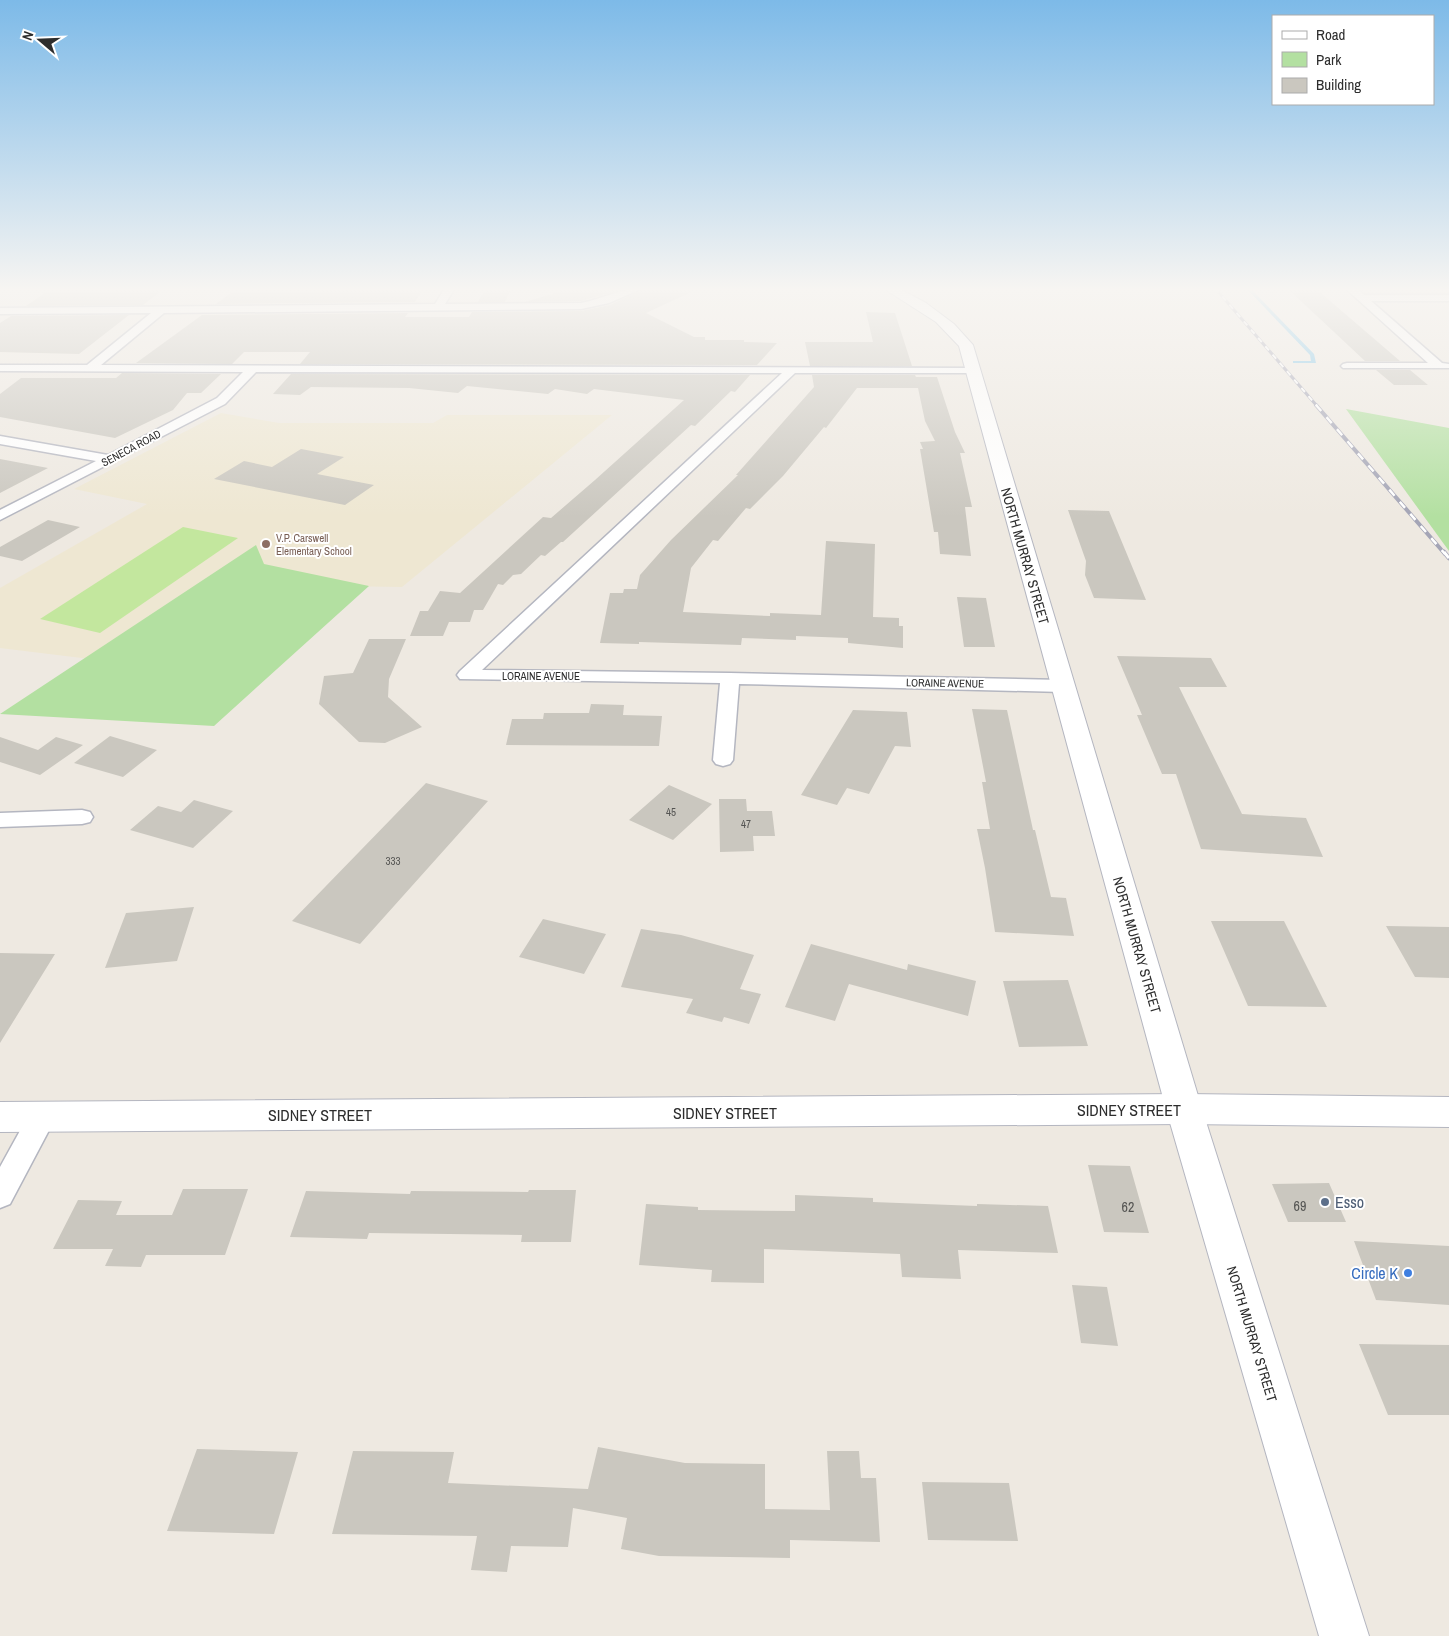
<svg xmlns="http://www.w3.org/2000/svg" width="1449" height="1636" font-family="'Archivo Narrow',sans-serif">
<rect width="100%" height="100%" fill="#eee9e1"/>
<path fill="#eee7d2" d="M 221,413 L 279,423 L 433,423 L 447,415 L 612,415 L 402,587 L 199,584 L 90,659 L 0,648 L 0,588 L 147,504 L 74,489 Z"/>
<path fill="#b3e0a1" d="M 1346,409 L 1449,428 L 1449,551 Z
M 256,545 L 264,564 L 369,586 L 214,726 L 0,714 Z"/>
<path fill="#c3e79e" d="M 183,527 L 238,538 L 100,633 L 40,619 Z"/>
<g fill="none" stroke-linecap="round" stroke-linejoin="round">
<path fill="#7cc4e8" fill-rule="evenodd" d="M 1246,288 L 1250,288 L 1314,354 L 1316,363 L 1293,363 L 1293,361 L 1311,361 L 1310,355 Z"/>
</g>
<path fill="#cac7bf" d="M 572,288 L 627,288 L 581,301 L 525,302 Z
M 645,288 L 700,288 L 646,313 L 694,337 L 705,337 L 705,340 L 744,340 L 744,342 L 777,343 L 757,365 L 300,364 L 310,352 L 244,352 L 232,364 L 136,363 L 202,315 L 408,313 L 405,317 L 469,317 L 472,312 L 581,311 L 610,305 Z
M 1287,288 L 1315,288 L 1400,361 L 1365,361 Z
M 161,291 L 143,305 L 26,306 L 46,292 Z
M 344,291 L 422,291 L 415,302 L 216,304 L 231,293 Z
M 484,291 L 510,291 L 505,302 L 478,302 Z
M 866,312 L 895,313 L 912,366 L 810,366 L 805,342 L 873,342 Z
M 129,315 L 79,354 L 0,352 L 0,323 L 11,316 Z
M 1376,370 L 1410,370 L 1428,385 L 1394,385 Z
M 122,373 L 221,374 L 201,393 L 187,393 L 173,410 L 115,438 L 0,417 L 0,394 L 21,378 L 116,378 Z
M 291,374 L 750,375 L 735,392 L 731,391 L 695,426 L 691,425 L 563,542 L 561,542 L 545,556 L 541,555 L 521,574 L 513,575 L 503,585 L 498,584 L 483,610 L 474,610 L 470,622 L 449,622 L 443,636 L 410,636 L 420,611 L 428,611 L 440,591 L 460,593 L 543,517 L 551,518 L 595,480 L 684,400 L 594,389 L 587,394 L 555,389 L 548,394 L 467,386 L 458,393 L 409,388 L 311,387 L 300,395 L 273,394 Z
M 812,375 L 915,375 L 916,377 L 937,377 L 955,432 L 965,453 L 960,453 L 972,507 L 965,507 L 971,556 L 940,554 L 938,532 L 934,532 L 920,449 L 923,449 L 920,442 L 935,441 L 925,421 L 918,388 L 857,388 L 826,428 L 824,427 L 783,476 L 750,509 L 746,508 L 718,541 L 713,540 L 691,568 L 683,612 L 770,616 L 770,613 L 821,615 L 826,541 L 875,544 L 873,617 L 899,618 L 899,626 L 903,626 L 903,648 L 848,643 L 848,638 L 796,636 L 796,640 L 742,638 L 741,645 L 639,642 L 639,644 L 600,643 L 610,593 L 623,593 L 624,589 L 637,589 L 640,575 L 671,540 L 738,475 L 736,475 L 814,387 Z
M 301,449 L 344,457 L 317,474 L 374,485 L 345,505 L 214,479 L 244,461 L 272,467 Z
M 0,459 L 48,468 L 0,493 Z
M 1068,510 L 1109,511 L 1146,600 L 1094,598 L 1085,575 L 1086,561 Z
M 48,520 L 80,527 L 22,561 L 0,556 L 0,547 Z
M 957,597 L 986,598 L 995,647 L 964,647 Z
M 369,639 L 406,639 L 389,679 L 388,697 L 422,727 L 385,743 L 359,742 L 319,704 L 324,676 L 353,673 Z
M 1117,656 L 1211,658 L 1227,687 L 1179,687 L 1242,814 L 1306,818 L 1323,857 L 1201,849 L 1176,774 L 1162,774 L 1137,715 L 1142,715 Z
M 591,704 L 624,705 L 623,715 L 662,716 L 659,746 L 506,745 L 512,719 L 543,719 L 544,713 L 589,713 Z
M 972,709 L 1007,710 L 1033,830 L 1035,830 L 1051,897 L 1066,898 L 1074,936 L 995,932 L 985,868 L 977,829 L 990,829 L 982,782 L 986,782 Z
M 853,710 L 907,712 L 911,747 L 895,746 L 869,794 L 847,788 L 837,805 L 801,795 Z
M 110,736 L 157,750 L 123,777 L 74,763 Z
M 0,737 L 38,750 L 56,737 L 83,745 L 40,775 L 0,762 Z
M 426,783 L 488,801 L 360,944 L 292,921 Z
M 669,785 L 712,804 L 673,840 L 629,820 Z
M 719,799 L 746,799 L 747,811 L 772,811 L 775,836 L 753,836 L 754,851 L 720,852 Z
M 194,800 L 233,811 L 193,848 L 130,830 L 158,806 L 181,812 Z
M 194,907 L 177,961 L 105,968 L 126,913 Z
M 543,919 L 606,934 L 584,974 L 519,957 Z
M 1211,921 L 1284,921 L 1327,1007 L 1248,1006 Z
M 1386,926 L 1449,927 L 1449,978 L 1415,977 Z
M 641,929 L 681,935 L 754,955 L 740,989 L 761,994 L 749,1024 L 724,1017 L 722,1022 L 686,1013 L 693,999 L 621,987 Z
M 811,944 L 907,970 L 908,964 L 976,981 L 968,1016 L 849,984 L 835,1021 L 785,1007 Z
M 0,953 L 55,954 L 0,1043 Z
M 1068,980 L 1088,1046 L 1019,1047 L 1003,981 Z
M 1088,1165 L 1130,1166 L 1149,1233 L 1104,1232 Z
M 1329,1183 L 1346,1222 L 1288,1222 L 1272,1184 Z
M 183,1189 L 248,1189 L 225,1255 L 146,1255 L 141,1267 L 105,1266 L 113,1249 L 53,1249 L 78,1200 L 122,1201 L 116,1215 L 172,1215 Z
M 529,1190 L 576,1190 L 571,1242 L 521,1242 L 522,1235 L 369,1233 L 367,1239 L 290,1237 L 306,1191 L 410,1194 L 411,1191 L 528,1192 Z
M 795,1195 L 873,1198 L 873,1202 L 977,1206 L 977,1204 L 1048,1206 L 1058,1253 L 958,1250 L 961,1279 L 902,1277 L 900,1254 L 764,1249 L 764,1283 L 711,1282 L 712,1270 L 639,1265 L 646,1204 L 698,1207 L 698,1210 L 795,1211 Z
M 1354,1241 L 1449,1246 L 1449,1305 L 1376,1300 Z
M 1072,1285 L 1107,1287 L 1118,1346 L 1081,1343 Z
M 1359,1344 L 1449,1345 L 1449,1415 L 1388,1415 Z
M 598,1447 L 685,1463 L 765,1464 L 765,1509 L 830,1510 L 827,1451 L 859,1451 L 861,1478 L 876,1478 L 880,1542 L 790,1540 L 790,1558 L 659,1556 L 621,1549 L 627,1518 L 573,1508 L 568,1547 L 511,1546 L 507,1572 L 471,1570 L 477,1536 L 332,1534 L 353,1451 L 454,1452 L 448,1483 L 588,1489 Z
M 197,1449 L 298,1452 L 274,1534 L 167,1531 Z
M 922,1482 L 1009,1483 L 1018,1541 L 928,1540 Z"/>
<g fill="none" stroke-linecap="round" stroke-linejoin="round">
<defs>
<path id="minor" d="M 445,288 L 455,288 L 445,304 L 581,303 C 602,299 622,288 643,288 L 609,303 L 581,309 L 164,313 L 101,365 L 976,368 L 978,370 L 976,372 L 972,373 L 795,373 L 482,670 L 730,673 L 1063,680 L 1070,682 L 1072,686 L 1070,690 L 1063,692 L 739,684 L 733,760 L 730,764 L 723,766 L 716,764 L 713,760 L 720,683 L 460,679 L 457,675 L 460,671 L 782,373 L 256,372 L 225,404 L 0,520 L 0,510 L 96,461 L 0,444 L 0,436 L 108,455 L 217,398 L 243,372 L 0,371 L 0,365 L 87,365 L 151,313 L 0,314 L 0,308 L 435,304 Z
M 1345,288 L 1356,288 L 1364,295 L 1449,295 L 1449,301 L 1371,301 L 1442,363 L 1449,364 L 1449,368 L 1343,368 L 1341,366 L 1343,364 L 1347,363 L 1428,363 Z
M 82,810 L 90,812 L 93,817 L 90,822 L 82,824 L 0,827 L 0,813 Z
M 42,1105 L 52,1109 L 56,1117 L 10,1204 L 0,1208 L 0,1167 L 32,1109 Z"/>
<path id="tertiary" d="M 883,288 L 898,288 L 926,303 L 954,324 L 973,345 L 1202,1109 L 1369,1636 L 1319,1636 L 1166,1109 L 959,346 L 936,322 Z"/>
<path id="secondary" d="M 1184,1094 L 1449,1097 L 1449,1127 L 1184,1124 L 0,1132 L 0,1102 Z"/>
</defs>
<use href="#minor" stroke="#b4b6c0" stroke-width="3"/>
<use href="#tertiary" stroke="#b4b6c0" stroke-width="2"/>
<use href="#secondary" stroke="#b4b6c0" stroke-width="2"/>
<use href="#minor" fill="#fff" fill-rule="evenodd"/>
<use href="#tertiary" fill="#fff" fill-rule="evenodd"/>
<use href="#secondary" fill="#fff" fill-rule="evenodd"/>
<defs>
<path id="rail-far2" d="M 1215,288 L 1317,406"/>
<path id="rail-far1" d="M 1316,405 L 1445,554"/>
<path id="rail" d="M 1444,552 L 1449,558"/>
</defs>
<use href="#rail-far2" stroke="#a4a5b6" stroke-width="3"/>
<use href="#rail-far1" stroke="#a4a5b6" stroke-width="4"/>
<use href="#rail" stroke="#a4a5b6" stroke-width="4.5"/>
<use href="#rail-far2" stroke="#fff" stroke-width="2" stroke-dasharray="5.5" stroke-linecap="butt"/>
<use href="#rail-far1" stroke="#fff" stroke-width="2.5" stroke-dasharray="8" stroke-linecap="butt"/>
<use href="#rail" stroke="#fff" stroke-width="3" stroke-dasharray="9" stroke-linecap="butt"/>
</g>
<linearGradient id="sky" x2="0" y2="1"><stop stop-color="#7dbae8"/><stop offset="0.56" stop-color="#f7f5f2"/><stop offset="1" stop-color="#f7f5f2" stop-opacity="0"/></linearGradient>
<rect width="1449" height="517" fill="url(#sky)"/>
<circle fill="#8d6e63" stroke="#fff" stroke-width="2" cx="266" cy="544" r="5"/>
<circle fill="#5c6f8a" stroke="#fff" stroke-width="2" cx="1325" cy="1202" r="5"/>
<circle fill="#3f7fe0" stroke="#fff" stroke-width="2" cx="1408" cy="1273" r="5"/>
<g text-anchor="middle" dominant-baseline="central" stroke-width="4" stroke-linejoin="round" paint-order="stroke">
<g font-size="11" fill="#2d2d2d" stroke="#fff">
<text transform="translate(131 448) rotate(-28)">SENECA ROAD</text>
<text x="541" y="676">LORAINE AVENUE</text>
<text transform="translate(945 683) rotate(1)">LORAINE AVENUE</text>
</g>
<g font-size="11" fill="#785e54" stroke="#fff" text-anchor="start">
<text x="276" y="538">V.P. Carswell<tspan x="276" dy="13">Elementary School</tspan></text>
</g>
<g font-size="11" fill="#545452">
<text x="671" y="812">45</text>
<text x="746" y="824">47</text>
<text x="393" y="861">333</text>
</g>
<g font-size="14" fill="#2d2d2d" stroke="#fff">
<text transform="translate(1025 556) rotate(74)">NORTH MURRAY STREET</text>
<text transform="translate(1137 945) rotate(74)">NORTH MURRAY STREET</text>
<text transform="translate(1252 1334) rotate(73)">NORTH MURRAY STREET</text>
</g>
<g font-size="14" fill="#545452">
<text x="1300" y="1206">69</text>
<text x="1128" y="1207">62</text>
</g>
<g font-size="16" fill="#2d2d2d" stroke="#fff">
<text x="1129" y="1110">SIDNEY STREET</text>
<text x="725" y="1113">SIDNEY STREET</text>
<text x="320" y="1115">SIDNEY STREET</text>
</g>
<g font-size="16" fill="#4e5e75" stroke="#fff" text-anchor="start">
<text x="1335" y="1202">Esso</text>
</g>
<g font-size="16" fill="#366cbe" stroke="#fff" text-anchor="end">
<text x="1398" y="1273">Circle K</text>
</g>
</g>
<rect x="1272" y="15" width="162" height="90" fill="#ffffff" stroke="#ababab"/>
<rect x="1282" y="31" width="25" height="8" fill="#ffffff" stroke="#ababab"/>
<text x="1316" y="40" font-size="15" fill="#2d2d2d">Road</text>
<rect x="1282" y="52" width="25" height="15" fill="#b3e0a1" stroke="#ababab"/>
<text x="1316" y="65" font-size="15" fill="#2d2d2d">Park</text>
<rect x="1282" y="78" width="25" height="15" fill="#cac7bf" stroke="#ababab"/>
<text x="1316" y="90" font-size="15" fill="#2d2d2d">Building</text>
<g transform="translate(40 40) rotate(289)" stroke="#ffffff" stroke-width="4" paint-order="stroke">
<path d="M0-4L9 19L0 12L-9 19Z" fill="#2d2d2d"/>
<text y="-8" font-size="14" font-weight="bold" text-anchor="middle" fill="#2d2d2d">N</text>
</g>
</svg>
